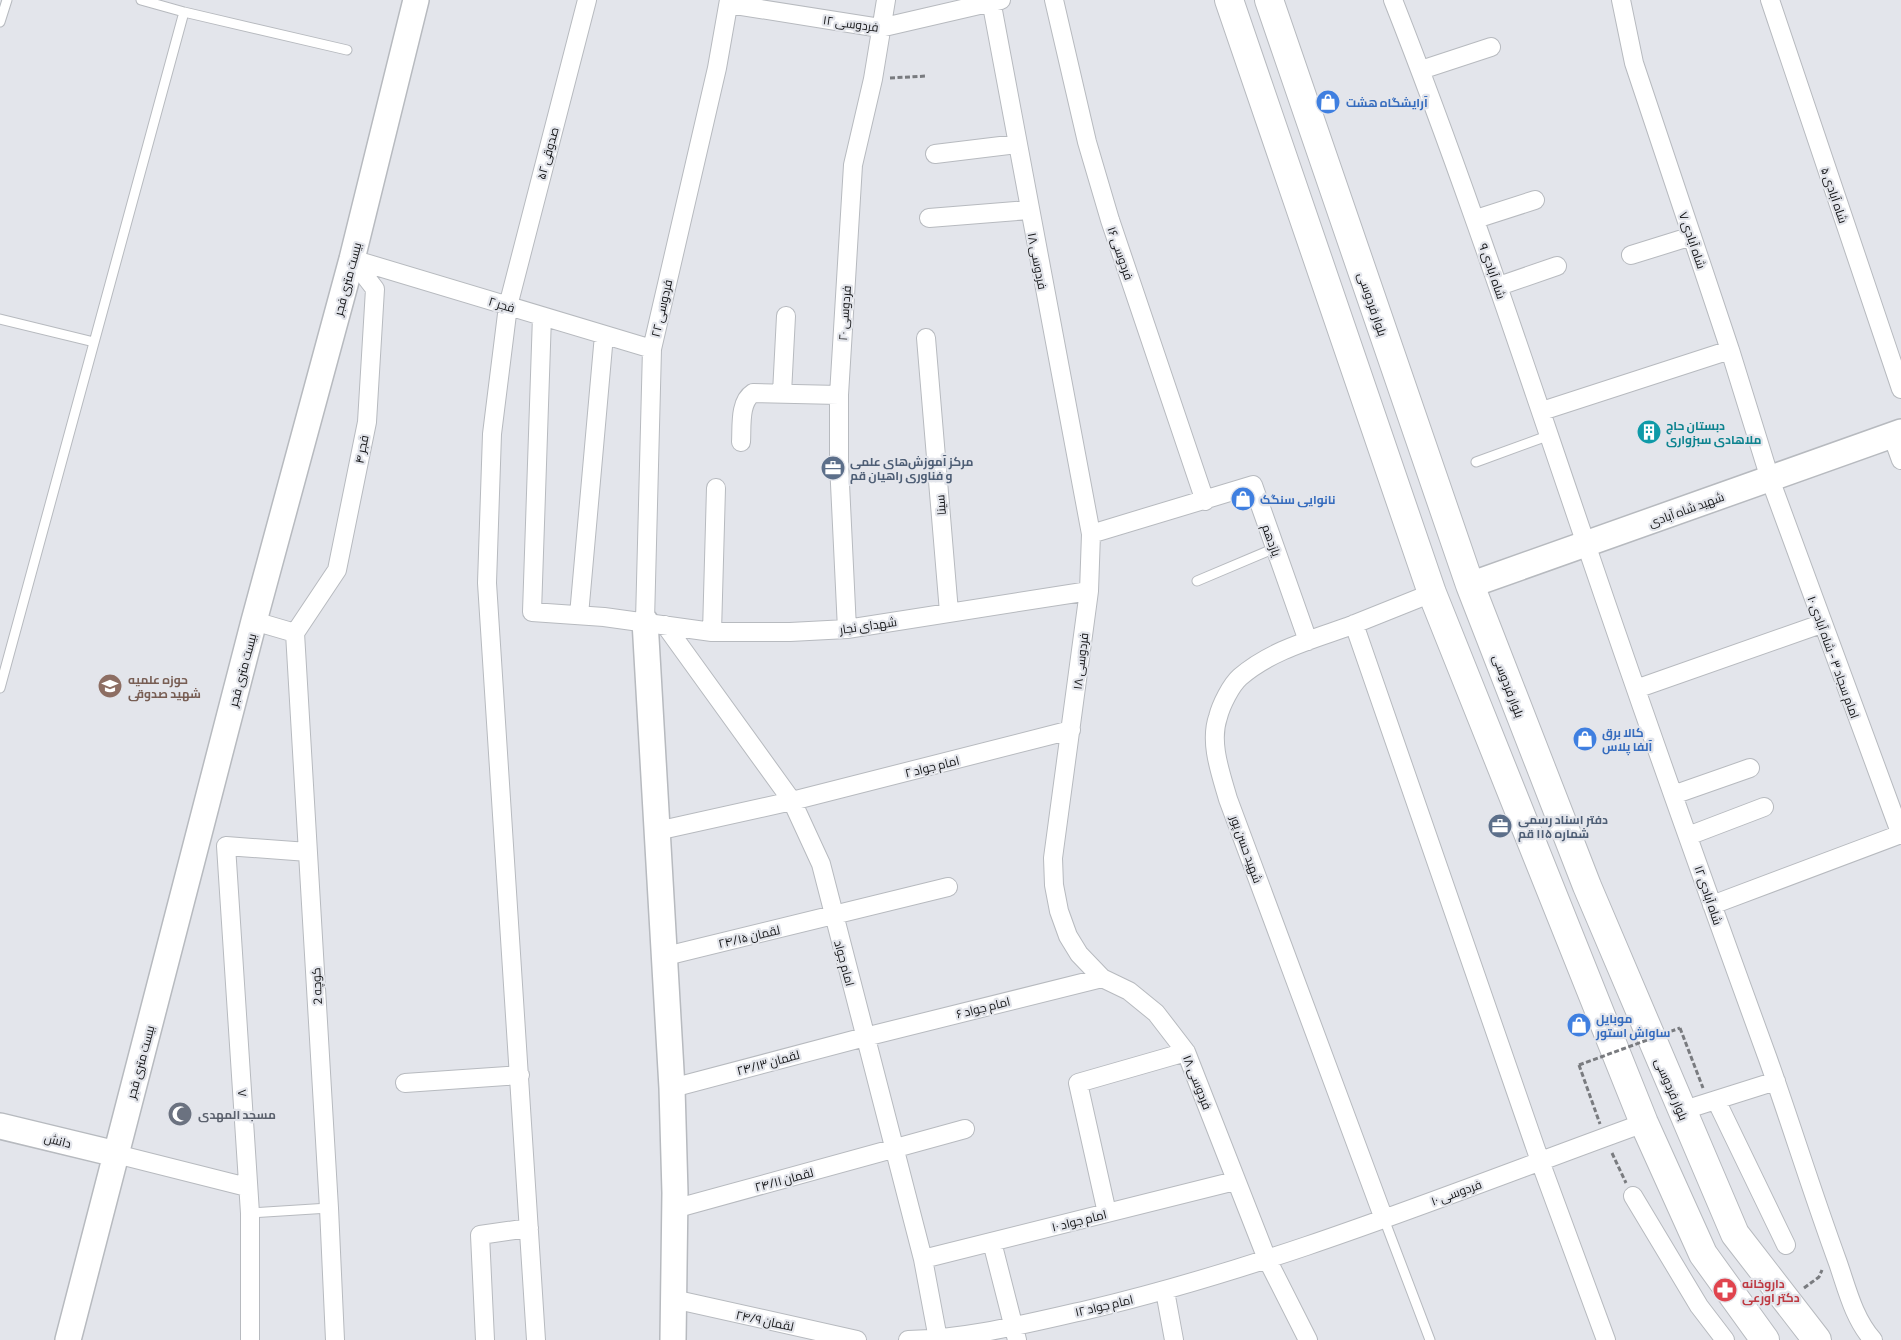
<svg xmlns="http://www.w3.org/2000/svg" width="1901" height="1340" font-family="Commissioner,Cairo,sans-serif">
<rect width="100%" height="100%" fill="#e3e5eb"/>
<g fill="none" stroke-linecap="round" stroke-linejoin="round">
<defs>
<path id="lane" d="M 141,0 L 184,12 L 347,50
M 0,22 L 7,0
M 0,319 L 94,342
M 1476,462 L 1550,435
M 1197,581 L 1275,548
M 0,688 L 184,12
M 250,1213 L 329,1208
M 1384,1219 L 1430,1340"/>
<path id="street" d="M 991,0 L 1091,534 L 1089,591 L 1053,858 L 1054,885 L 1059,911 L 1068,936 L 1079,954 L 1102,978 L 1129,991 L 1156,1013 L 1186,1052 L 1267,1259 L 1308,1340
M 1054,0 L 1087,142 L 1110,220 L 1205,501
M 1393,0 C 1464,180 1524,363 1587,547 C 1645,718 1706,889 1768,1059 C 1792,1127 1813,1195 1838,1263 C 1847,1289 1854,1319 1873,1340
M 1621,0 L 1634,63 L 1730,350 L 1770,479 L 1901,835
M 1770,0 L 1901,389
M 729,4 L 880,28 L 1001,0
M 1421,70 L 1491,47
M 935,154 L 1017,144
M 929,218 L 1029,210
M 1476,219 L 1535,200
M 1631,255 L 1692,236
M 352,259 L 652,349
M 1499,286 L 1557,266
M 542,316 L 532,612 L 604,617 L 712,632 L 790,632 L 847,629 L 1089,591
M 926,338 L 949,612
M 782,393 L 786,316
M 1542,411 L 1730,350
M 1892,435 L 1901,460
M 741,442 C 742,427 739,402 753,393 L 839,395
M 1091,534 L 1253,485 L 1308,641
M 579,615 L 604,335
M 254,621 L 295,633
M 645,621 L 652,349 L 717,68 L 729,0
M 1354,624 L 1540,1161 L 1606,1340
M 665,625 L 792,801 L 821,864 L 923,1259 L 938,1339
M 847,629 L 839,463 L 839,395 L 853,165 L 873,79 L 886,0
M 712,632 L 716,488
M 295,633 L 329,1208 L 335,1340
M 295,633 L 337,570 L 367,422 L 375,289 L 352,259
M 1636,689 L 1821,624
M 1673,795 L 1750,768
M 657,831 L 792,801 L 1071,730
M 1688,836 L 1764,807
M 1712,905 L 1901,834
M 666,956 L 948,887
M 405,1083 L 520,1075
M 672,1088 L 865,1037 L 1102,978
M 1716,1100 L 1786,1245
M 1681,1111 L 1776,1081
M 116,1154 L 247,1187
M 1633,1196 L 1699,1306 L 1725,1340
M 674,1209 L 965,1129
M 1107,1213 L 1078,1083 L 1186,1052
M 1384,1219 L 1228,799 C 1221,774 1209,743 1218,717 C 1221,705 1231,685 1240,677 C 1270,651 1310,640 1347,627 C 1375,616 1404,604 1432,593
M 992,1242 L 1017,1340
M 923,1259 L 1235,1181
M 1165,1291 L 1174,1340
M 673,1299 L 857,1340
M 250,1340 L 250,1213 L 226,846 L 308,852
M 485,1340 L 480,1235 L 529,1228
M 536,1340 L 487,583 L 492,434 L 508,306 L 587,0
M 908,1340 C 968,1339 1028,1323 1087,1310 C 1278,1265 1459,1190 1644,1123"/>
<path id="secondary" d="M 1470,585 L 1901,432
M 645,621 L 672,1088 L 675,1193 L 673,1340
M 0,1126 L 116,1154
M 68,1340 L 254,621 L 352,259 L 416,0"/>
<path id="primary" d="M 1229,0 L 1432,593 L 1644,1123 L 1703,1254 L 1765,1340
M 1269,0 L 1470,585 L 1587,886 L 1735,1234 L 1817,1340"/>
</defs>
<use href="#lane" stroke="#b7babf" stroke-width="11"/>
<use href="#street" stroke="#b7babf" stroke-width="20"/>
<use href="#secondary" stroke="#b7babf" stroke-width="28"/>
<use href="#primary" stroke="#b7babf" stroke-width="30"/>
<path stroke="#797b7f" stroke-width="3" stroke-dasharray="5 2.5" stroke-linecap="butt" d="M 890,78 L 927,76
M 1680,1028 L 1703,1088
M 1579,1065 L 1600,1124
M 1612,1153 L 1626,1183
M 1804,1288 L 1819,1277 L 1822,1270"/>
<use href="#lane" stroke="#fff" stroke-width="9"/>
<use href="#street" stroke="#fff" stroke-width="18"/>
<use href="#secondary" stroke="#fff" stroke-width="25"/>
<use href="#primary" stroke="#fff" stroke-width="28"/>
<path stroke="#797b7f" stroke-width="3" stroke-dasharray="5 2.5" stroke-linecap="butt" d="M 1579,1065 L 1680,1028"/>
</g>
<defs>
<symbol id="shop-disc" viewBox="-11 -11 22 22"><circle r="9.5" fill="#3f7fe0" stroke="#e3e5eb"/><path d="M-5-2.5h2.3a2.7 3.5 0 0 1 5.4 0H5L5.5 6h-11ZM-1.5-2.5h3a1.5 2.3 0 0 0-3 0Z" fill="#fff"/></symbol>
<symbol id="building-disc" viewBox="-11 -11 22 22"><circle r="9.5" fill="#0f9aa8" stroke="#e3e5eb"/><path d="M-4-6H4V6H1V3H-1V6H-4ZM-2.5-4.3h1.7v1.8h-1.7ZM.8-4.3h1.7v1.8H.8ZM-2.5-1h1.7V.8h-1.7ZM.8-1h1.7V.8H.8Z" fill="#fff"/></symbol>
<symbol id="office-disc" viewBox="-11 -11 22 22"><circle r="9.5" fill="#5c6f8a" stroke="#e3e5eb"/><path d="M-6-3h4V-5.5h4V-3h4V5H-6ZM-1-4.5V-3h2v-1.5ZM-6 0V1H6V0Z" fill="#fff"/></symbol>
<symbol id="school-disc" viewBox="-11 -11 22 22"><circle r="9.5" fill="#8d6e63" stroke="#e3e5eb"/><path d="M0-5L7-2L0 1L-7-2ZM-4 1L0 2.5L4 1V4Q0 6-4 4Z" fill="#fff"/></symbol>
<symbol id="mosque-disc" viewBox="-11 -11 22 22"><circle r="9.5" fill="#6b7280" stroke="#e3e5eb"/><path d="M3.5-4.9A6 6 0 1 0 3.5 4.9A5 5 0 1 1 3.5-4.9Z" fill="#fff"/></symbol>
<symbol id="pharmacy-disc" viewBox="-11 -11 22 22"><circle r="9.5" fill="#e0444e" stroke="#e3e5eb"/><path d="M-2-6h4v4h4v4h-4v4h-4v-4h-4v-4h4Z" fill="#fff"/></symbol>
</defs>
<g fill-rule="evenodd">
<use href="#shop-disc" x="1314" y="88" width="28" height="28"/>
<use href="#building-disc" x="1635" y="418" width="28" height="28"/>
<use href="#office-disc" x="819" y="454" width="28" height="28"/>
<use href="#shop-disc" x="1229" y="485" width="28" height="28"/>
<use href="#school-disc" x="96" y="672" width="28" height="28"/>
<use href="#shop-disc" x="1571" y="725" width="28" height="28"/>
<use href="#office-disc" x="1486" y="812" width="28" height="28"/>
<use href="#shop-disc" x="1565" y="1011" width="28" height="28"/>
<use href="#mosque-disc" x="166" y="1100" width="28" height="28"/>
<use href="#pharmacy-disc" x="1711" y="1276" width="28" height="28"/>
</g>
<g text-anchor="middle" dominant-baseline="central" stroke-width="4.5" stroke-linejoin="round" paint-order="stroke">
<g font-size="12" fill="#111214" stroke="#e3e5eb">
<text transform="translate(851 23) rotate(8)">فردوسی ۱۲</text>
<text transform="translate(547 153) rotate(-75)">صدوقی ۵۲</text>
<text transform="translate(1835 195) rotate(71)">شاه آبادی ۵</text>
<text transform="translate(1693 240) rotate(71)">شاه آبادی ۷</text>
<text transform="translate(1121 253) rotate(71)">فردوسی ۱۶</text>
<text transform="translate(1038 261) rotate(79)">فردوسی ۱۸</text>
<text transform="translate(1493 271) rotate(71)">شاه آبادی ۹</text>
<text transform="translate(347 279) rotate(-75)">بیست متری فجر</text>
<text transform="translate(502 304) rotate(17)">فجر ۲</text>
<text transform="translate(1373 304) rotate(71)">بلوار فردوسی</text>
<text transform="translate(661 308) rotate(-77)">فردوسی ۲۲</text>
<text transform="translate(844 313) rotate(-86)">فردوسی ۲۰</text>
<text transform="translate(361 449) rotate(-79)">فجر ۴</text>
<text transform="translate(940 505) rotate(-95)">سینا</text>
<text transform="translate(1686 509) rotate(-20)">شهید شاه آبادی</text>
<text transform="translate(1272 540) rotate(70)">یازدهم</text>
<text transform="translate(868 625) rotate(-8)">شهدای نجار</text>
<text transform="translate(1834 657) rotate(70)">امام سجاد ۳ - شاه آبادی ۱۰</text>
<text transform="translate(1080 661) rotate(-83)">فردوسی ۱۸</text>
<text transform="translate(242 670) rotate(-75)">بیست متری فجر</text>
<text transform="translate(1509 686) rotate(69)">بلوار فردوسی</text>
<text transform="translate(932 766) rotate(-14)">امام جواد ۲</text>
<text transform="translate(1247 849) rotate(70)">شهید حسن پور</text>
<text transform="translate(1709 895) rotate(71)">شاه آبادی ۱۲</text>
<text transform="translate(749 936) rotate(-13)">لقمان ۲۴/۱۵</text>
<text transform="translate(845 963) rotate(75)">امام جواد</text>
<text transform="translate(316 986) rotate(-93)">کوچه 2</text>
<text transform="translate(983 1007) rotate(-14)">امام جواد ۶</text>
<text transform="translate(140 1062) rotate(-75)">بیست متری فجر</text>
<text transform="translate(768 1062) rotate(-15)">لقمان ۲۴/۱۳</text>
<text transform="translate(1198 1082) rotate(68)">فردوسی ۱۸</text>
<text transform="translate(1672 1089) rotate(67)">بلوار فردوسی</text>
<text transform="translate(241 1093) rotate(-94)">۸</text>
<text transform="translate(58 1140) rotate(14)">دانش</text>
<text transform="translate(784 1179) rotate(-15)">لقمان ۲۴/۱۱</text>
<text transform="translate(1456 1192) rotate(-20)">فردوسی ۱۰</text>
<text transform="translate(1079 1220) rotate(-14)">امام جواد ۱۰</text>
<text transform="translate(1104 1305) rotate(-13)">امام جواد ۱۲</text>
<text transform="translate(765 1320) rotate(12)">لقمان ۲۴/۹</text>
</g>
<g font-size="12" font-weight="bold" fill="#366cbe" stroke="#e3e5eb" text-anchor="start">
<text x="1346" y="102">آرایشگاه هشت</text>
<text x="1260" y="499">نانوایی سنگک</text>
<text x="1602" y="732">کالا برق<tspan x="1602" dy="14">آلفا پلاس</tspan></text>
<text x="1596" y="1018">موبایل<tspan x="1596" dy="14">ساواش استور</tspan></text>
</g>
<g font-size="12" font-weight="bold" fill="#0d838f" stroke="#e3e5eb" text-anchor="start">
<text x="1666" y="425">دبستان حاج<tspan x="1666" dy="14">ملاهادی سبزواری</tspan></text>
</g>
<g font-size="12" font-weight="bold" fill="#4e5e75" stroke="#e3e5eb" text-anchor="start">
<text x="850" y="461">مرکز آموزش‌های علمی<tspan x="850" dy="14">و فناوری راهیان قم</tspan></text>
<text x="1518" y="819">دفتر اسناد رسمی<tspan x="1518" dy="14">شماره ۱۱۵ قم</tspan></text>
</g>
<g font-size="12" font-weight="bold" fill="#785e54" stroke="#e3e5eb" text-anchor="start">
<text x="128" y="679">حوزه علمیه<tspan x="128" dy="14">شهید صدوقی</tspan></text>
</g>
<g font-size="12" font-weight="bold" fill="#5b616d" stroke="#e3e5eb" text-anchor="start">
<text x="198" y="1114">مسجد المهدی</text>
</g>
<g font-size="12" font-weight="bold" fill="#be3a42" stroke="#e3e5eb" text-anchor="start">
<text x="1742" y="1283">داروخانه<tspan x="1742" dy="14">دکتر اورعی</tspan></text>
</g>
</g>
</svg>
